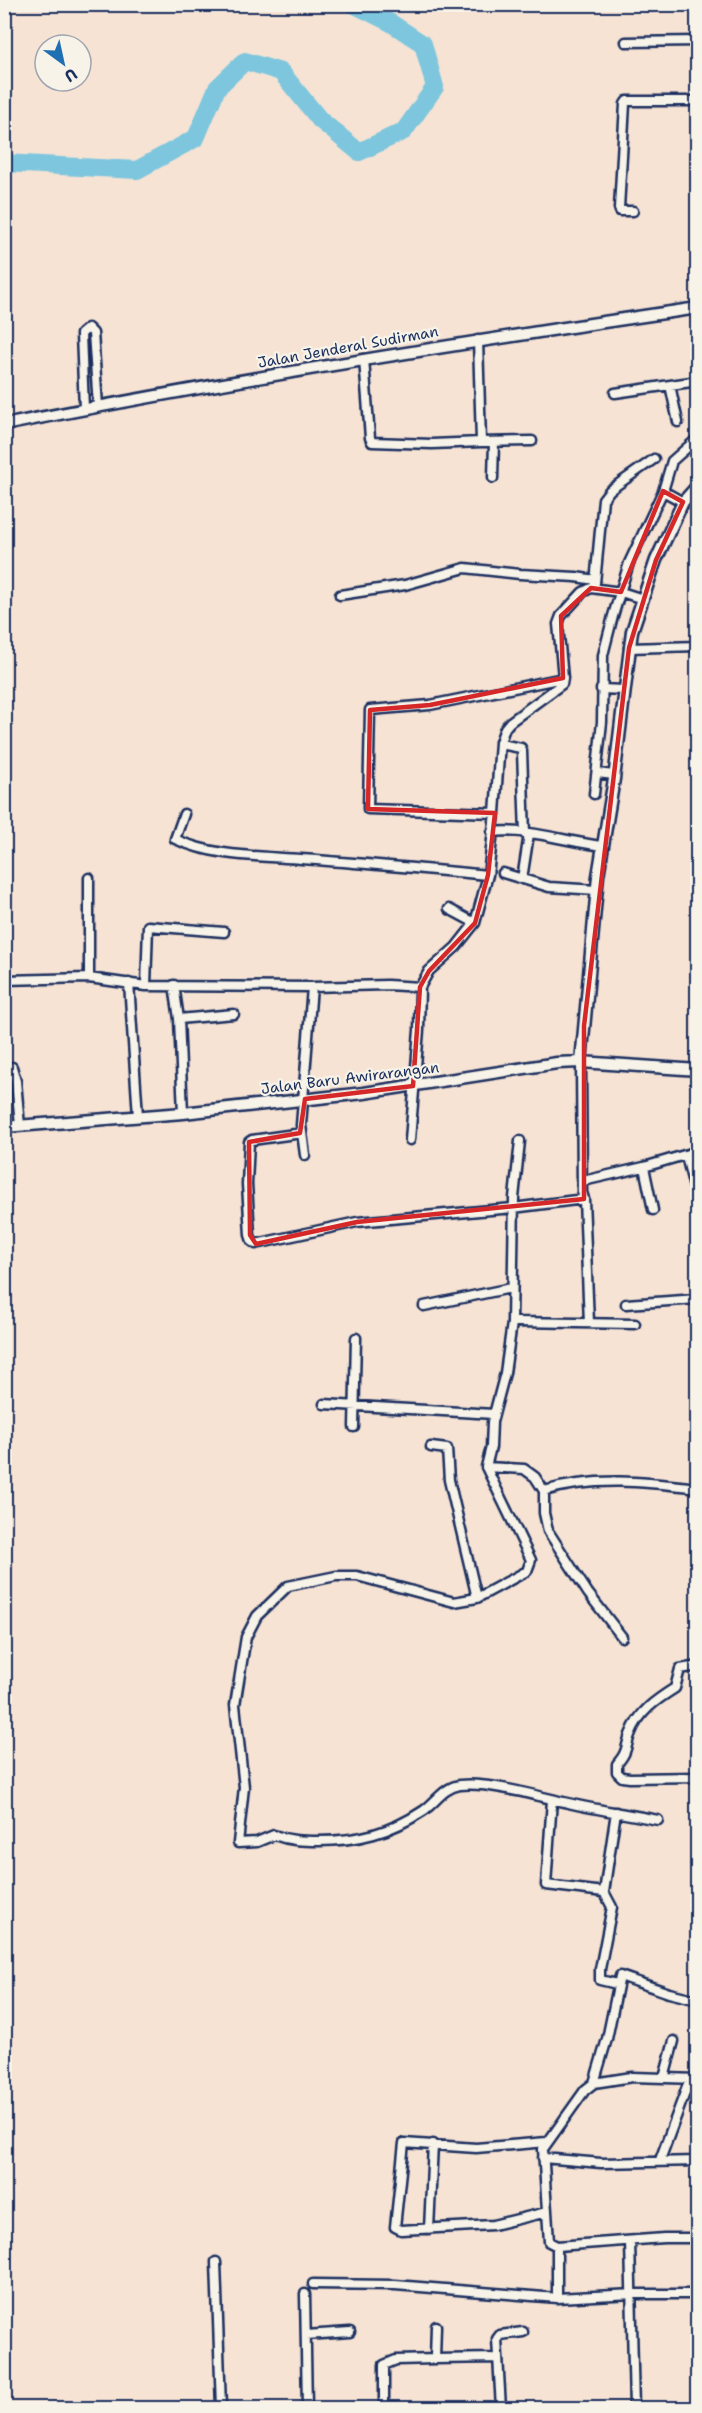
<svg xmlns="http://www.w3.org/2000/svg" width="702" height="2413" font-family="'Shantell Sans',sans-serif">
<rect width="100%" height="100%" fill="#f6e3d4"/>
<filter id="ink" filterUnits="userSpaceOnUse"><feTurbulence type="fractalNoise" baseFrequency=".0167" numOctaves="2"/><feDisplacementMap in="SourceGraphic" scale="12" xChannelSelector="R" yChannelSelector="G"/><feConvolveMatrix kernelMatrix="1 2 1 2 8 2 1 2 1" color-interpolation-filters="sRGB"/></filter>
<g filter="url(#ink)">
<g fill="none" stroke-linecap="round" stroke-linejoin="round">
<path stroke="#7dc6de" stroke-width="18" d="M 4,163 L 137,170 L 196,138 L 217,88 L 245,61 L 281,72 L 320,120 L 359,152 L 404,131 L 435,87 L 423,44 L 391,23 L 353,4"/>
<defs>
<path id="street" d="M 635,4 L 650,6 L 670,4
M 626,42 L 698,41
M 633,211 L 620,211 L 619,208 L 625,104 L 627,101 L 698,101
M 478,340 L 481,442 L 532,441
M 364,359 L 370,438 L 372,442 L 432,444 L 481,442
M 670,385 L 678,422
M 615,393 L 698,381
M 84,409 L 81,334 L 88,328 L 93,333 L 98,406
M 493,478 L 494,442
M 663,491 L 683,502
M 595,583 L 603,499 L 610,490 L 654,459
M 340,595 L 405,585 L 465,568 L 520,574 L 576,577 L 595,580
M 629,648 L 698,646
M 601,689 L 624,690
M 500,744 L 521,748 L 522,751 L 525,834
M 597,773 L 614,775
M 594,794 L 602,722 L 603,655 L 613,616 L 629,563 L 663,491 L 672,461 L 698,438
M 495,813 L 368,809 L 370,710 L 430,705 L 563,678
M 184,814 L 175,839 C 213,857 260,856 301,859 C 363,863 425,869 488,875
M 492,832 C 529,828 567,842 603,846
M 503,873 L 549,887 L 597,890
M 522,879 L 529,834
M 449,909 L 475,923
M 89,978 L 89,878
M 4,980 L 89,978 L 146,986 L 312,987 L 387,985 L 420,987
M 129,983 L 138,1116
M 174,985 L 179,1019 L 183,1113
M 146,986 L 148,926 L 224,932
M 179,1019 L 234,1014
M 581,1062 L 582,1192 L 584,1199 L 589,1323
M 12,1067 L 16,1081 L 20,1126
M 302,1133 L 252,1140 L 249,1142 L 247,1184 L 250,1235 L 252,1241 L 256,1244 L 357,1222 L 513,1208 L 584,1199
M 410,1140 L 419,1030 L 420,987 L 429,971 L 456,947 L 475,923 L 488,875 L 495,813 L 500,742 L 505,728 L 510,722 L 562,684 L 563,678 L 558,624 L 561,616 L 583,592 L 591,588 L 621,592 L 643,599
M 305,1155 L 301,1125 L 312,987
M 686,1156 L 697,1199
M 644,1167 L 653,1210
M 583,1181 L 644,1167 L 698,1151
M 626,1304 L 698,1299
M 424,1306 L 511,1288
M 517,1322 L 635,1324
M 324,1404 L 494,1414
M 354,1427 L 356,1338
M 431,1447 L 447,1449 L 449,1480 L 477,1598 L 527,1571 L 531,1560 L 486,1467 L 491,1447 L 492,1422 L 505,1373 L 512,1323 L 514,1198 L 520,1141
M 486,1467 L 524,1469 L 535,1477 L 544,1491 L 544,1513 L 548,1531 L 588,1593 L 622,1637
M 544,1491 C 595,1476 646,1482 698,1488
M 477,1598 L 454,1602 L 357,1576 L 336,1576 L 288,1586 L 257,1616 L 246,1637 L 235,1705 L 244,1787 L 238,1843 L 257,1842 L 274,1835 C 290,1841 303,1841 319,1841 C 358,1841 390,1833 423,1811 C 435,1803 444,1787 460,1785 C 491,1782 537,1796 568,1803 C 598,1810 628,1814 658,1820
M 698,1666 L 680,1669 L 675,1688 C 656,1700 639,1711 630,1735 C 625,1749 628,1751 617,1764 L 617,1772 L 622,1777 L 630,1778 L 698,1777
M 552,1800 L 546,1885 L 604,1892
M 616,1812 L 604,1892 L 612,1907 L 600,1969 L 600,1980 L 617,1984
M 664,2078 L 674,2041
M 594,2083 L 607,2039 L 620,1976 L 669,1993 L 698,2000
M 543,2158 L 601,2163 L 698,2161
M 660,2160 L 690,2079
M 547,2212 L 493,2225 L 401,2230 L 395,2227 L 404,2143 L 476,2148 L 547,2142
M 429,2229 L 433,2144
M 630,2241 L 634,2408
M 557,2246 L 664,2238 L 698,2238
M 216,2262 L 221,2408
M 313,2284 L 395,2285 L 557,2298 L 633,2294 L 698,2294
M 305,2294 L 307,2408
M 557,2298 L 557,2246 L 549,2242 L 543,2149 L 585,2090 L 594,2083 L 632,2077 L 698,2079
M 436,2326 L 435,2359 L 498,2358
M 306,2335 L 350,2332
M 384,2408 L 384,2365 L 396,2360 L 435,2359
M 501,2408 L 497,2339 L 500,2335 L 523,2332"/>
<path id="secondary" d="M 4,425 C 234,379 466,342 698,308
M 581,1062 L 598,876 L 614,779 L 632,631 L 656,560 L 683,502 L 698,485
M 4,1127 L 183,1113 L 364,1093 L 557,1063 L 581,1062 L 698,1070"/>
</defs>
<use href="#street" stroke="#1b2f5e" stroke-width="13"/>
<use href="#secondary" stroke="#1b2f5e" stroke-width="15"/>
<use href="#street" stroke="#f7f3e8" stroke-width="8"/>
<use href="#secondary" stroke="#f7f3e8" stroke-width="10"/>
</g>
</g>
<path fill="none" stroke="#d62828" stroke-width="4.5" stroke-linejoin="round" d="M 663,491 L 683,502 L 656,560 L 629,648 L 584,1026 L 584,1199 L 357,1222 L 256,1244 L 250,1235 L 249,1142 L 300,1133 L 305,1099 L 413,1086 L 420,987 L 429,971 L 475,923 L 488,875 L 495,813 L 368,809 L 370,710 L 430,705 L 563,678 L 561,616 L 591,588 L 621,592 Z"/>
<g text-anchor="middle" dominant-baseline="central" stroke-width="4.5" stroke-linejoin="round" paint-order="stroke">
<g font-size="15" fill="#1b2f5e" stroke="#f7f3e8">
<text transform="translate(348 347) rotate(-10)">Jalan Jenderal Sudirman</text>
<text transform="translate(350 1078) rotate(-7)">Jalan Baru Awirarangan</text>
</g>
</g>
<rect width="702" height="2413" fill="none" stroke="#f7f3e8" stroke-width="24"/>
<rect x="12" y="12" width="678" height="2389" fill="none" stroke="#1b2f5e" stroke-width="2" filter="url(#ink)"/>
<g transform="translate(63 63) rotate(147)"><circle r="28" fill="#f7f3e8" stroke="#9fa5b1" stroke-width="1.5"/>
<path d="M0-4.5L10 22L0 15L-10 22Z" fill="#1f6fb2"/>
<text y="-9" font-size="16" font-weight="bold" text-anchor="middle" fill="#1b2f5e">U</text>
</g>
</svg>
